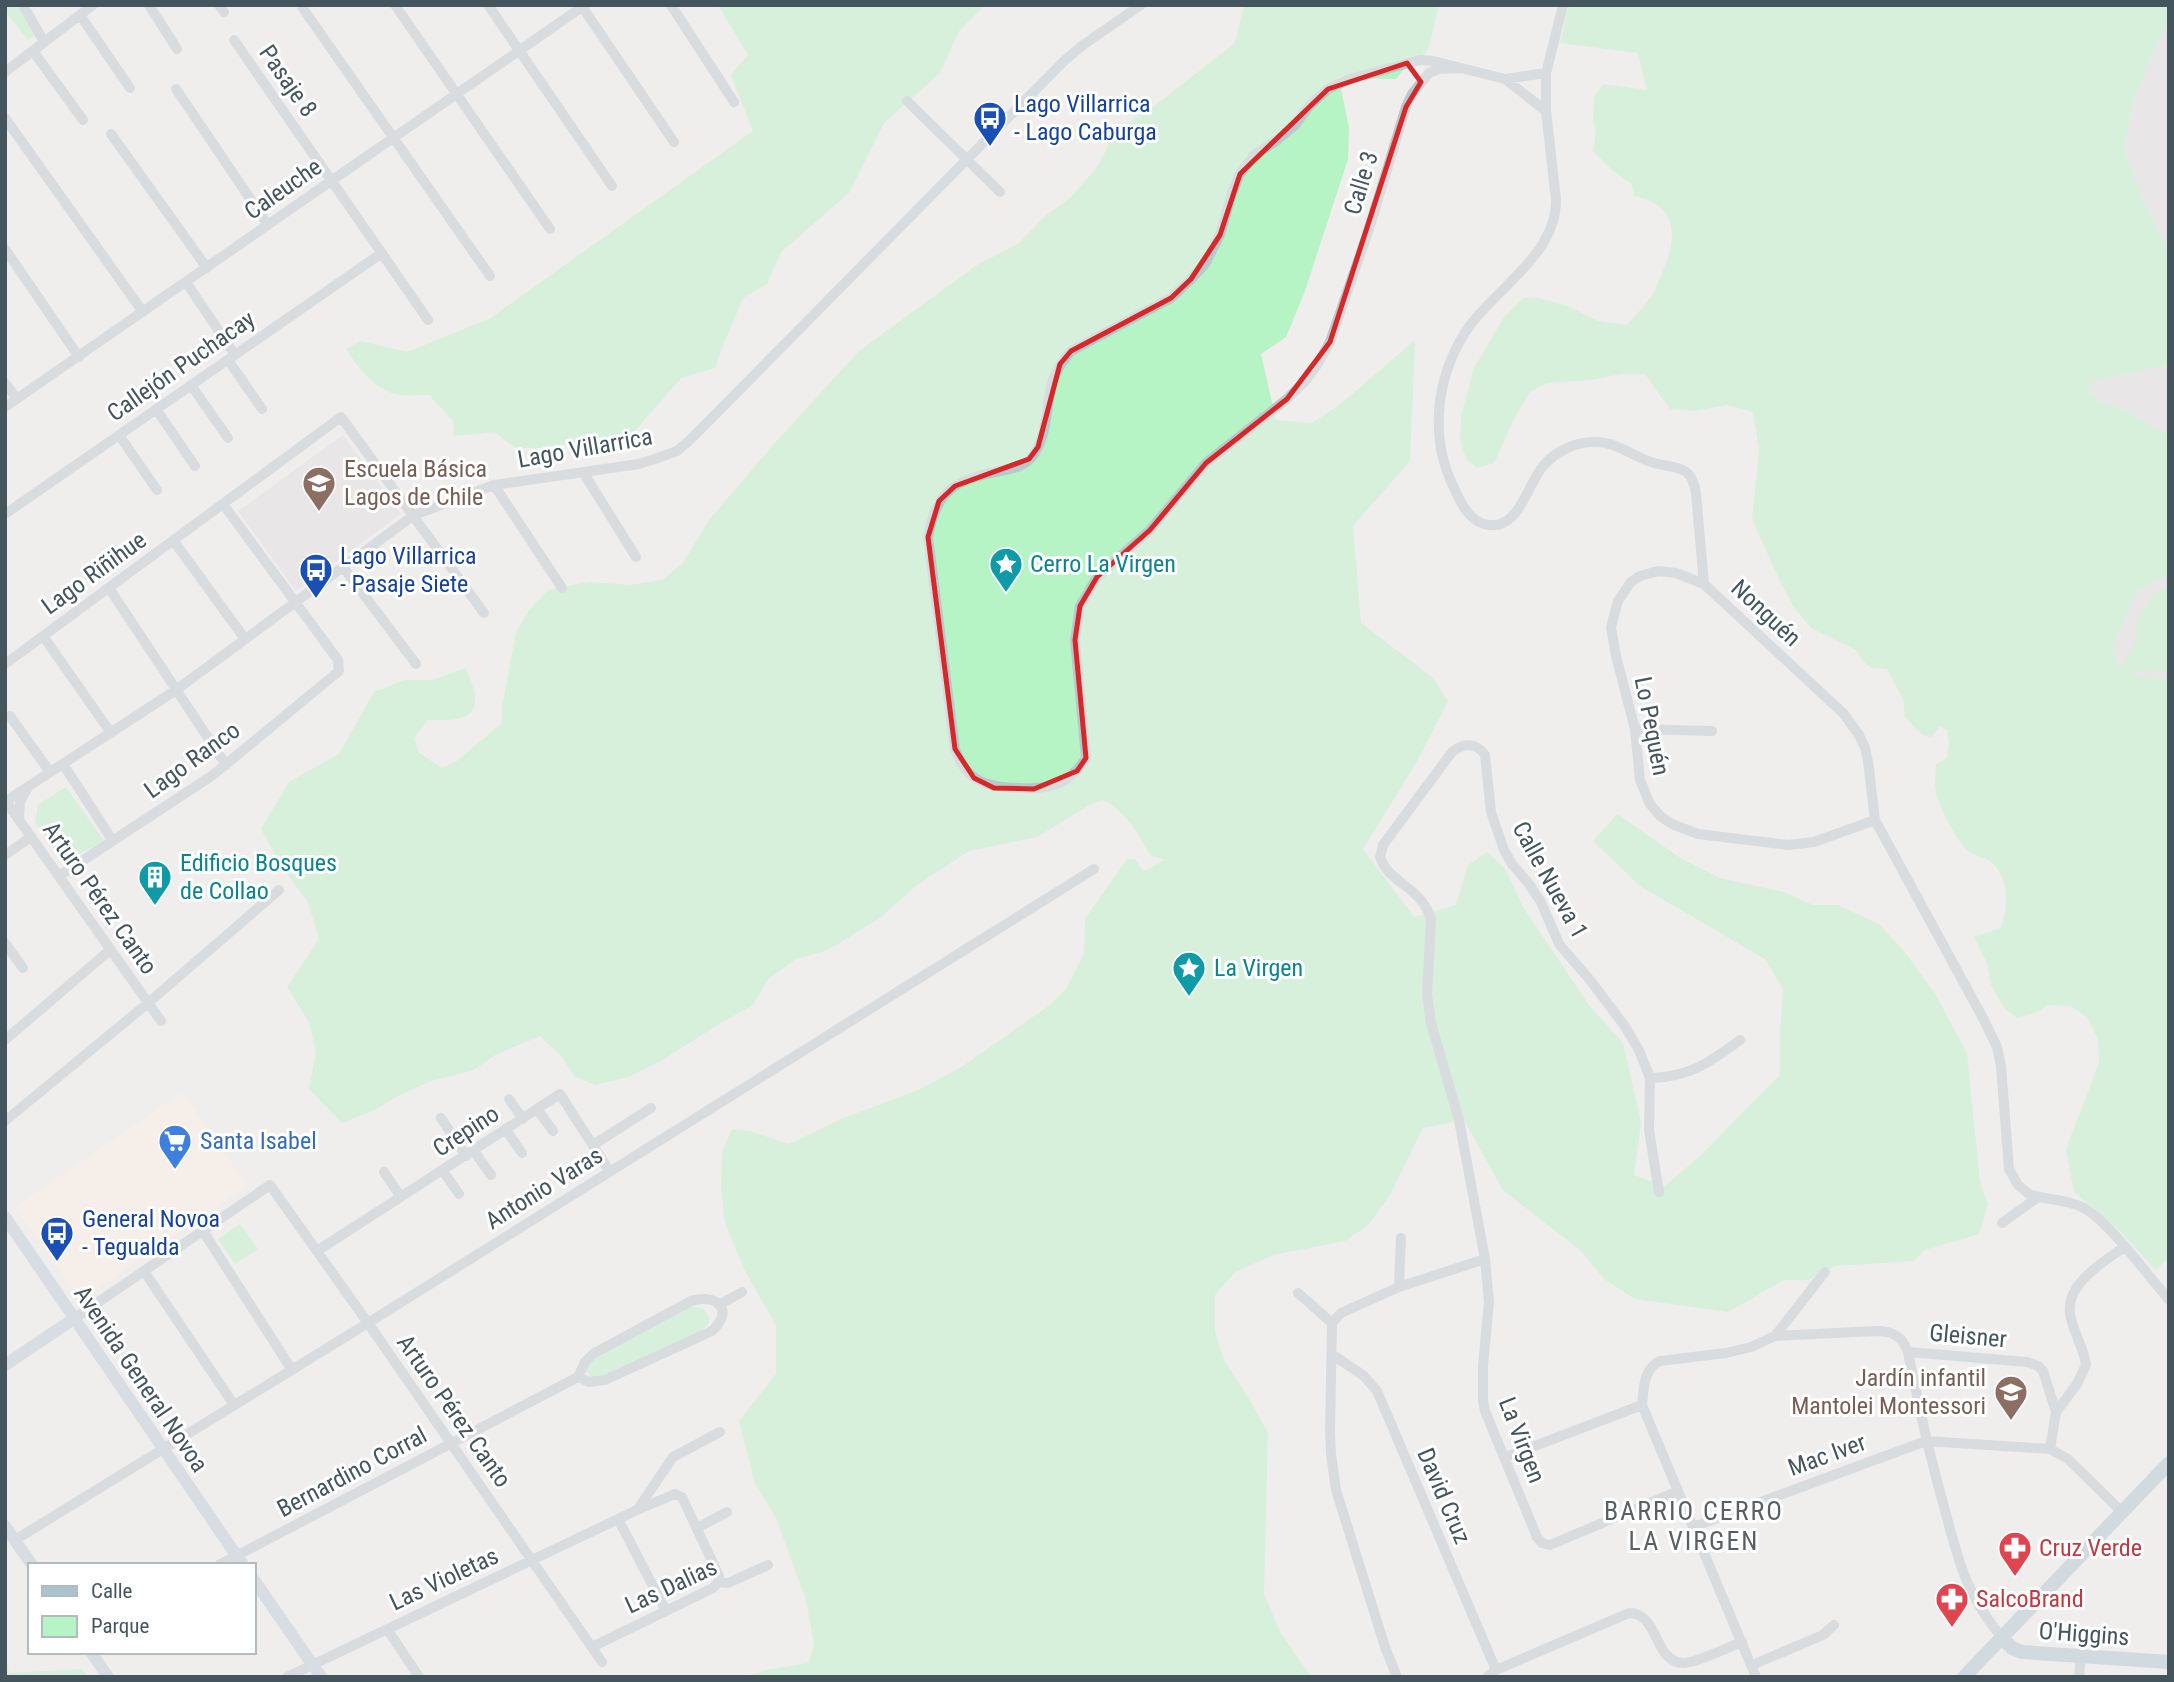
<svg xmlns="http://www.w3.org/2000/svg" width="2174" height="1682" font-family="'Roboto Condensed',sans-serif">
<rect width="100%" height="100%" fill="#f0eded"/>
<path fill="#fdf2e4" d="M 182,1092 L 247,1186 L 80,1300 L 15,1207 Z"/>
<path fill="#e1dee0" d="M 2169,17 L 2169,253 L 2143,200 L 2124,149 L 2133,104 L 2140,83 Z
M 2169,365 L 2169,436 L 2123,409 L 2100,402 L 2088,391 L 2093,381 Z
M 343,435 L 401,514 L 296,591 L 238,511 Z
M 2169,574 L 2169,680 L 2138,676 L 2121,667 L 2112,651 L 2130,604 L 2139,590 Z"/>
<path fill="#b6f3c5" d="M 5,5 L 17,5 L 35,35 L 28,40 L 5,11 Z
M 718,5 L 985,5 L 959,31 L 940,73 L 884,123 L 849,193 L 781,252 L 767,284 L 743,298 L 719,355 L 715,368 L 681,378 L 634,432 L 545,448 L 516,448 L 494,432 L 454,436 L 453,421 L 429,395 C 418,395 405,397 395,394 C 373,388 358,367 346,349 L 361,341 L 407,352 L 489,319 L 753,131 L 731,75 L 748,55 Z
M 1244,5 L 1439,5 L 1429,47 L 1421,60 L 1408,64 L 1396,79 L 1339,78 L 1349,128 L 1348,159 L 1305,291 L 1286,337 L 1261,354 L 1276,420 L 1312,423 L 1342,403 L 1415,340 L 1410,461 L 1353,526 L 1361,623 L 1432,677 L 1448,701 L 1416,763 L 1363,849 L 1414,917 L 1456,905 L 1468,865 L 1487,852 L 1505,869 L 1524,909 L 1589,1005 L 1623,1043 L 1641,1122 L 1634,1175 L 1665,1186 L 1700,1156 L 1780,1075 L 1780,1031 L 1783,989 L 1765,959 L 1640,886 L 1593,841 L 1617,814 L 1682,859 L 1720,878 L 1784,892 L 1813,905 L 1838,905 L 1880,925 L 1903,950 L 1934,992 L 1967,1053 L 1980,1182 L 1988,1204 L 1979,1234 L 1925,1250 L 1913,1261 L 1835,1266 L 1808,1280 L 1784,1280 L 1728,1312 L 1635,1299 L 1604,1279 L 1581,1251 L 1503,1190 L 1464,1120 L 1423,1128 L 1390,1195 L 1368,1225 L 1345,1241 L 1273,1255 L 1235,1272 L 1215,1295 L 1215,1332 L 1224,1360 L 1246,1394 L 1268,1433 L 1264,1594 L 1280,1632 L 1311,1677 L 745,1677 L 766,1670 L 809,1663 L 814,1644 L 806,1600 L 776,1518 L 755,1483 L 739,1421 L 776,1374 L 776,1325 L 746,1273 L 725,1223 L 721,1188 L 722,1152 L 732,1129 L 750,1131 L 789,1144 L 841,1119 L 918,1090 L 960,1068 L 1050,1005 L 1066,989 L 1084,953 L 1085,919 L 1126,860 L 1135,859 L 1143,871 L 1165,860 L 1150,855 C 1138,833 1126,811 1103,800 L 1091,804 L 1037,837 L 969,851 L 917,885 L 881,917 L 838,944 L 825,951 L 796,959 L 769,978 L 752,1006 L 722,1022 L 661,1061 L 631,1076 L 595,1085 L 574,1076 L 562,1057 L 540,1036 L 495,1055 L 474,1070 L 431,1081 L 398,1096 L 377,1109 L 342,1123 L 309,1089 L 316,1052 L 309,1022 L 287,987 L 319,939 L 308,902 L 283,869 L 261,829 L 289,782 L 339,754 L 374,692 L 405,680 L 432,680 L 466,668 C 469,677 474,686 475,695 C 479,724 446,720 428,720 L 414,738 L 419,753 L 442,768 L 457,761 L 502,723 L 502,708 L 516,632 L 530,609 L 548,590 L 589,582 L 630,585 L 662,580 L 683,563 L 709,520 L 773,445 L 859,351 L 977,265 L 1018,244 L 1044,217 L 1071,197 L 1095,170 L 1106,151 L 1111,134 L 1157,104 L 1235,43 Z
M 1569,5 L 2169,5 L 2169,17 L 2140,83 L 2133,104 L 2124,149 L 2143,200 L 2169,253 L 2169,365 L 2093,381 L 2088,391 L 2100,402 L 2123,409 L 2169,436 L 2169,574 L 2139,590 L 2130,604 L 2112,651 L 2121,667 L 2126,669 L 2123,666 L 2136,639 L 2137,621 L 2151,597 L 2169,586 L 2169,671 L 2130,671 L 2138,676 L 2169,680 L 2169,1257 L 2156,1270 L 2119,1230 L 2074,1192 L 2066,1149 L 2099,1063 L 2098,1039 L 2087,1017 L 2071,1006 L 2047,1005 L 2037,1012 L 2017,1018 L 2004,1008 L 1991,985 L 1987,963 L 1974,937 L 2001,928 C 2008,907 2010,877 1991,862 C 1984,857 1973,856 1966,849 C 1957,841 1938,804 1936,792 C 1934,783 1936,773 1936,764 L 1947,758 L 1949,742 L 1947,730 L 1940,726 L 1931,737 L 1922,735 L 1905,717 L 1903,699 L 1887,669 L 1871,668 L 1861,659 L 1856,650 L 1811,628 L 1793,606 L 1779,579 L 1752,519 L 1759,450 L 1753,412 L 1727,405 L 1694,411 L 1670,409 L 1645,374 L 1621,374 L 1591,380 L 1547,383 L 1530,392 L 1515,417 L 1494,463 L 1478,468 L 1466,459 L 1460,438 L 1461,416 L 1474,368 L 1504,317 L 1523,298 L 1539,298 L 1567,306 L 1598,321 L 1627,325 C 1635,315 1645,306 1652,295 C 1656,290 1658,282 1661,276 C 1677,241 1681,205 1634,196 L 1632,184 L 1613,171 L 1593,151 L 1596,134 L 1593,116 L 1594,97 L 1603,84 L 1647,90 L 1638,53 L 1560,43 Z
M 66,787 L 104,841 L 75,856 L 59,855 L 35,822 L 38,805 Z
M 240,1224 L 258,1249 L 235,1264 L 218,1239 Z
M 691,1306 L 703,1308 L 709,1317 L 709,1323 L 700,1332 L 604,1375 L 595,1378 L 590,1377 L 586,1371 L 592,1361 Z
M 5,1653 L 9,1673 L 82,1669 L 87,1677 L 5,1677 Z"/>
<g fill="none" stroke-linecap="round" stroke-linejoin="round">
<path stroke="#bac8ce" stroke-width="10" d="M 23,5 L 44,42
M 149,5 L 177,49
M 219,5 L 224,12
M 395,5 L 550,229
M 488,5 L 612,186
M 581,5 L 674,142
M 671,5 L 734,102
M 1563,5 L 1546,73 L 1546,111 L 1556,200 C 1556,253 1501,285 1471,324 C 1454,347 1444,373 1440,401 C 1437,429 1439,453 1450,479 C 1458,496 1465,518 1484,524 C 1518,534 1527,485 1543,466 C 1556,451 1575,442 1594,442 C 1615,441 1634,457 1654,463 C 1677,469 1691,464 1696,493 L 1704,584
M 302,7 L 490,276
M 80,15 L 130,88
M 234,40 L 428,320
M 33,51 L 83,120
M 1461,68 L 1433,61 L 1420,60 L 1350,79 L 1328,89 L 1310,105 L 1295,125 L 1275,142 L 1255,154 L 1240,174 L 1232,193 L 1220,235 L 1205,264 L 1191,279 L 1171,298 L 1071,351 C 1062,362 1054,373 1051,388 C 1046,411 1047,441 1030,459 C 1022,467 1011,469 1000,471 C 955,480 937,489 928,537 L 955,749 C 967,783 988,787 1020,788 C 1033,789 1050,788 1063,781 C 1073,776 1079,768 1086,758 L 1075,640 L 1080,606 L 1097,577 L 1150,530 L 1206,463 L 1287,399 L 1306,380 L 1317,365 L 1330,342 L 1369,229 L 1406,107 L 1412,94 L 1429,73 L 1439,69 L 1461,68 L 1505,79 L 1546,73
M 5,72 L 93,5
M 1505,79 L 1546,111
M 176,89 L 268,225
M 907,101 L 1000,192
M 5,118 L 143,312
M 111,134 L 207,268
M 5,249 L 79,357
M 186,282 L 235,355
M 228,360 L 262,409
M 5,383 L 17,399
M 191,385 L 228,438
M 5,407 L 585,5
M 156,409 L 195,466
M 119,435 L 157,490
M 583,472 L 636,557
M 494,485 L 562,588
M 5,514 L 382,253
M 173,540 L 245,639
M 343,567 L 416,664
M 109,588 L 226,765
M 43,636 L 111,733
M 5,664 L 341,417 L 484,613
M 10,716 L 50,772
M 1635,729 L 1712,731
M 63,764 L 113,841
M 5,800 L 161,1021
M 6,801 L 176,690 L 414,515 L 494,485 L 639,464 L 655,459 L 677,451 L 691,439 L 1064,61 L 1083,45 L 1141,5
M 19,819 L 20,802 L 27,789
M 1875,820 L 1814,842 L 1789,845 L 1698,834 L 1672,824 L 1660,816 L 1650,804 L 1640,780 L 1635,729 L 1616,656 L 1611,627 L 1618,601 L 1631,582 L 1640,576 L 1658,571 L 1676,573 L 1704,584 L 1844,714 L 1859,735 L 1865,748 L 1868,761 L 1875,820 L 1984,1020 L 1997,1047 L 2001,1066 L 2009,1169 L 2018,1185 L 2029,1194 C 2046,1200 2065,1199 2082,1207 C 2108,1220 2148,1276 2169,1300
M 5,855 L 31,837
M 59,876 L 213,775 L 339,671 L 338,660 L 223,504
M 5,943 L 23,968
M 5,1040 L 110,950
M 1650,1078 C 1690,1077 1709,1063 1740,1040
M 509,1099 L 523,1119
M 537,1109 L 553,1131
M 441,1118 L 466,1156
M 5,1121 L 148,1003 L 279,890
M 506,1130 L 522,1153
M 593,1145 L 651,1108
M 474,1151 L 491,1175
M 443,1171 L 459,1194
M 384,1172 L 401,1197
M 1659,1192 L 1649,1130 L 1650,1078 L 1639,1050 L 1624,1025 L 1590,980 L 1559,944 L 1541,902 L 1529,884 L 1512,864 L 1504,850 L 1491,812 L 1485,755 C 1476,742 1463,743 1452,752 L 1383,845 L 1380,857 C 1388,883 1421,886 1431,919 L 1427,995 L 1431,1023 L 1459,1120 L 1485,1259 L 1489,1302 L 1483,1365 L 1483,1401 L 1485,1411 L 1537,1537 L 1542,1543 L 1550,1545 L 1678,1491
M 2002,1223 L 2038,1197
M 203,1231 L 292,1370
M 317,1251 L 560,1094 L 610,1172
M 144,1271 L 234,1405
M 1399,1287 L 1401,1238
M 1298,1293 L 1332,1323
M 719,1305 L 742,1292
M 75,1318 L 270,1185 L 368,1323 L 602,1662
M 1775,1336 L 1825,1272
M 1908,1352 L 2027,1362 L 2038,1366 L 2043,1371 L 2056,1412 L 2050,1449
M 1333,1355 L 1364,1376 L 1377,1391 L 1496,1670
M 1642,1405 C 1644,1388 1643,1369 1660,1361 L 1726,1353 L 1751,1347 L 1775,1336 L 1876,1331 C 1893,1331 1902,1336 1908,1352 C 1918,1403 1929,1453 1943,1503 C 1958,1558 1964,1592 2002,1638
M 1642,1405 L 1756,1677
M 2056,1412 L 2077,1384 L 2086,1365 C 2084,1347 2072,1331 2070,1313 C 2066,1283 2104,1262 2124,1247
M 1506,1457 L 1642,1405
M 638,1509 L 673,1457 L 720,1432
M 618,1519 L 666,1611
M 1693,1527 L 1926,1441 L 2050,1449 L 2068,1459 L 2122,1512
M 697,1528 L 727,1512
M 15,1540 L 368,1323 L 1094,869
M 219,1565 L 578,1377 L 585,1362 L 593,1354 L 691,1301 C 717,1293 735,1310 712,1331 L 605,1380 L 589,1382 L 578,1377
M 387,1629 L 419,1677
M 592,1647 L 713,1588 L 718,1582 L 728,1583 L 768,1565
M 1752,1665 L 1823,1635 L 1834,1625
M 287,1677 L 637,1510 L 675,1494 L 682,1497 L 719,1576 L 718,1582
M 1397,1677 L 1385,1647 L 1336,1490 L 1331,1454 L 1330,1433 L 1332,1323 L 1341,1313 L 1399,1287 L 1485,1259
M 1487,1677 L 1496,1670 L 1629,1613 C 1660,1613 1653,1663 1684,1663 C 1697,1663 1728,1647 1742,1642
M 2079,1677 L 2081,1656"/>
<path stroke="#b9cad4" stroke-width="12" d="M 5,1217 L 243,1565
M 5,1365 L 75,1318
M 5,1526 L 32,1565
M 254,1580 L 321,1677
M 91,1652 L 108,1677"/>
<path stroke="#aac3cf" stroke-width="14" d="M 2002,1638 L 2012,1648 L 2022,1652 L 2169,1662
M 1964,1677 L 2169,1463"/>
</g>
<path d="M0 0H2174V1682H0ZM 1407,63 L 1421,82 L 1406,107 L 1330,342 L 1287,399 L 1206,463 L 1150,530 L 1097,577 L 1080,606 L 1075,640 L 1086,758 L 1077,771 L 1034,789 L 994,788 L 974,778 L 955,749 L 928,537 L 939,501 L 955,486 L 1029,459 L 1038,447 L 1060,364 L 1071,351 L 1171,298 L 1191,279 L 1220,235 L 1240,174 L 1328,89 Z" fill="#f0eded" fill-opacity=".55" fill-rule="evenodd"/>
<path fill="none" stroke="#d62828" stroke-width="5" stroke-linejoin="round" d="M 1407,63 L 1421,82 L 1406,107 L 1330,342 L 1287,399 L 1206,463 L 1150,530 L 1097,577 L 1080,606 L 1075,640 L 1086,758 L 1077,771 L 1034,789 L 994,788 L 974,778 L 955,749 L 928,537 L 939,501 L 955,486 L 1029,459 L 1038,447 L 1060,364 L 1071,351 L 1171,298 L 1191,279 L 1220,235 L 1240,174 L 1328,89 Z"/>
<defs>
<symbol id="bus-pin" viewBox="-11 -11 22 30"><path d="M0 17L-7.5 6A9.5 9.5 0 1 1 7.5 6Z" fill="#1a4fb4" stroke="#fff"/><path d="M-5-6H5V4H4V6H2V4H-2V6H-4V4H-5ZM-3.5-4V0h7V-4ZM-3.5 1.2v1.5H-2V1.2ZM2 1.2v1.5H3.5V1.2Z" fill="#fff"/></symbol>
<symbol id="school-pin" viewBox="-11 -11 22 30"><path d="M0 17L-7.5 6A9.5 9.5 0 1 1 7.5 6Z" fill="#8d6e63" stroke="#fff"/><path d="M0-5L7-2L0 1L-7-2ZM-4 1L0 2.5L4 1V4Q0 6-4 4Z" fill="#fff"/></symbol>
<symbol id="sight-pin" viewBox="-11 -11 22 30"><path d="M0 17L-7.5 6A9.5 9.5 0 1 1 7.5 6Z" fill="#0f9aa8" stroke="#fff"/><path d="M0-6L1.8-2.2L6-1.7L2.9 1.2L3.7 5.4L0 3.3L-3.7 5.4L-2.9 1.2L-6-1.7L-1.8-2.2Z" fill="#fff"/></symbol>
<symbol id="building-pin" viewBox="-11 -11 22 30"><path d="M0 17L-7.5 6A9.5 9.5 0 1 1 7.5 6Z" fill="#0f9aa8" stroke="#fff"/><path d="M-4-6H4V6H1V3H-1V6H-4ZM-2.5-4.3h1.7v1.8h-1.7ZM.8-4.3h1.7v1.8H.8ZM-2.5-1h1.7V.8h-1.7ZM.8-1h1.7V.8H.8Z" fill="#fff"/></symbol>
<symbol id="supermarket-pin" viewBox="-11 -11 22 30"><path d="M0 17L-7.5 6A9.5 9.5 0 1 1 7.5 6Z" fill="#3f7fe0" stroke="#fff"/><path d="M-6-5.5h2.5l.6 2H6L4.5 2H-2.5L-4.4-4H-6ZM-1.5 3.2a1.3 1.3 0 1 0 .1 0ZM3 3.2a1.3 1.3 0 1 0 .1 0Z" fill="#fff"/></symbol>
<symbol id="pharmacy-pin" viewBox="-11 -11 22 30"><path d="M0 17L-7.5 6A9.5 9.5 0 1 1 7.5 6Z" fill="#e0444e" stroke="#fff"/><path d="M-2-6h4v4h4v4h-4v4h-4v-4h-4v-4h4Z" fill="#fff"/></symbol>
</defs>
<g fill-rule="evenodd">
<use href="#bus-pin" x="971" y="99" width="38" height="52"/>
<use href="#school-pin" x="300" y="464" width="38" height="52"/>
<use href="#sight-pin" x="987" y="545" width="38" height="52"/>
<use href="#bus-pin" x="297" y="551" width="38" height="52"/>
<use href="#building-pin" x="136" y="858" width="38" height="52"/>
<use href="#sight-pin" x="1170" y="949" width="38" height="52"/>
<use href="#supermarket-pin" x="156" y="1122" width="38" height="52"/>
<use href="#bus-pin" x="38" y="1214" width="38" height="52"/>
<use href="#school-pin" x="1992" y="1373" width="38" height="52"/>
<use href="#pharmacy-pin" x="1996" y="1529" width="38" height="52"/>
<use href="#pharmacy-pin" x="1933" y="1580" width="38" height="52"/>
</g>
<g text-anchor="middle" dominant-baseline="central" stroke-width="6" stroke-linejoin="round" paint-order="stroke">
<g font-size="24" fill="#44555d" stroke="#fff">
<text transform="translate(288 81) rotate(55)">Pasaje 8</text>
<text transform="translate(1361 183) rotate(-73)">Calle 3</text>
<text transform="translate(283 189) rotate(-35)">Caleuche</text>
<text transform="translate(181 366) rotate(-35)">Callejón Puchacay</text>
<text transform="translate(585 448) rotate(-10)">Lago Villarrica</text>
<text transform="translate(94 573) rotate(-36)">Lago Riñihue</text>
<text transform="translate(1766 613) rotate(43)">Nonguén</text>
<text transform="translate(1652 726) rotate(79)">Lo Pequén</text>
<text transform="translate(192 760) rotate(-36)">Lago Ranco</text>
<text transform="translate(1550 880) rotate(61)">Calle Nueva 1</text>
<text transform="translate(100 898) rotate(55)">Arturo Pérez Canto</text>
<text transform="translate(466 1131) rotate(-33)">Crepino</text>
<text transform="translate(544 1188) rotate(-32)">Antonio Varas</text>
<text transform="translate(1968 1336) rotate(5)">Gleisner</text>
<text transform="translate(141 1379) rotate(56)">Avenida General Novoa</text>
<text transform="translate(454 1411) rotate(55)">Arturo Pérez Canto</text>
<text transform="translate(1522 1440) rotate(69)">La Virgen</text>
<text transform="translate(1827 1455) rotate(-20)">Mac Iver</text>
<text transform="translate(352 1472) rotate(-28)">Bernardino Corral</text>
<text transform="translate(1444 1496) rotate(67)">David Cruz</text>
<text transform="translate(444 1579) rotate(-25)">Las Violetas</text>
<text transform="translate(671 1586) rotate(-25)">Las Dalias</text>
<text transform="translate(2084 1634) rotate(4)">O'Higgins</text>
</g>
<g font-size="24" fill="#164399" stroke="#fff" text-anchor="start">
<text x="1014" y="104">Lago Villarrica<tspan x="1014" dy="28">- Lago Caburga</tspan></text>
<text x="340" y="556">Lago Villarrica<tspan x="340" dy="28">- Pasaje Siete</tspan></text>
<text x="82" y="1219">General Novoa<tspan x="82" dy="28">- Tegualda</tspan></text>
</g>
<g font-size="24" fill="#785e54" stroke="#fff" text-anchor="start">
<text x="344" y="469">Escuela Básica<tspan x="344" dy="28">Lagos de Chile</tspan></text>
<text x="1986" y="1378" text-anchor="end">Jardín infantil<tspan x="1986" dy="28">Mantolei Montessori</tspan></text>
</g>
<g font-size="24" fill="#0d838f" stroke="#fff" text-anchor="start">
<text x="1030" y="564">Cerro La Virgen</text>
<text x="180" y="863">Edificio Bosques<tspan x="180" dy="28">de Collao</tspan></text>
<text x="1214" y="968">La Virgen</text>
</g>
<g font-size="24" fill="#366cbe" stroke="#fff" text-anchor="start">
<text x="200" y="1141">Santa Isabel</text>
</g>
<g font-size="24" fill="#be3a42" stroke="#fff" text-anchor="start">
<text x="2039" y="1548">Cruz Verde</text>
<text x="1976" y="1599">SalcoBrand</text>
</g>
<g font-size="26" letter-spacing="2" fill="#595f63" stroke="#fff">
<text x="1694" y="1511">BARRIO CERRO<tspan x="1694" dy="30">LA VIRGEN</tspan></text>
</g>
</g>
<rect width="2174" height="1682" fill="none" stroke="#44555d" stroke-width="14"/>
<rect x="28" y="1563" width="228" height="91" fill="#ffffff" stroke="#b4bbbe" stroke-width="2"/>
<rect x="42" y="1586" width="35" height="10" fill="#aac3cf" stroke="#b4bbbe" stroke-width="2"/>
<text x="91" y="1598" font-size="21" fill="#44555d">Calle</text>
<rect x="42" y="1616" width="35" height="21" fill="#b6f3c5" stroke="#b4bbbe" stroke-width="2"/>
<text x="91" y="1633" font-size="21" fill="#44555d">Parque</text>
</svg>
